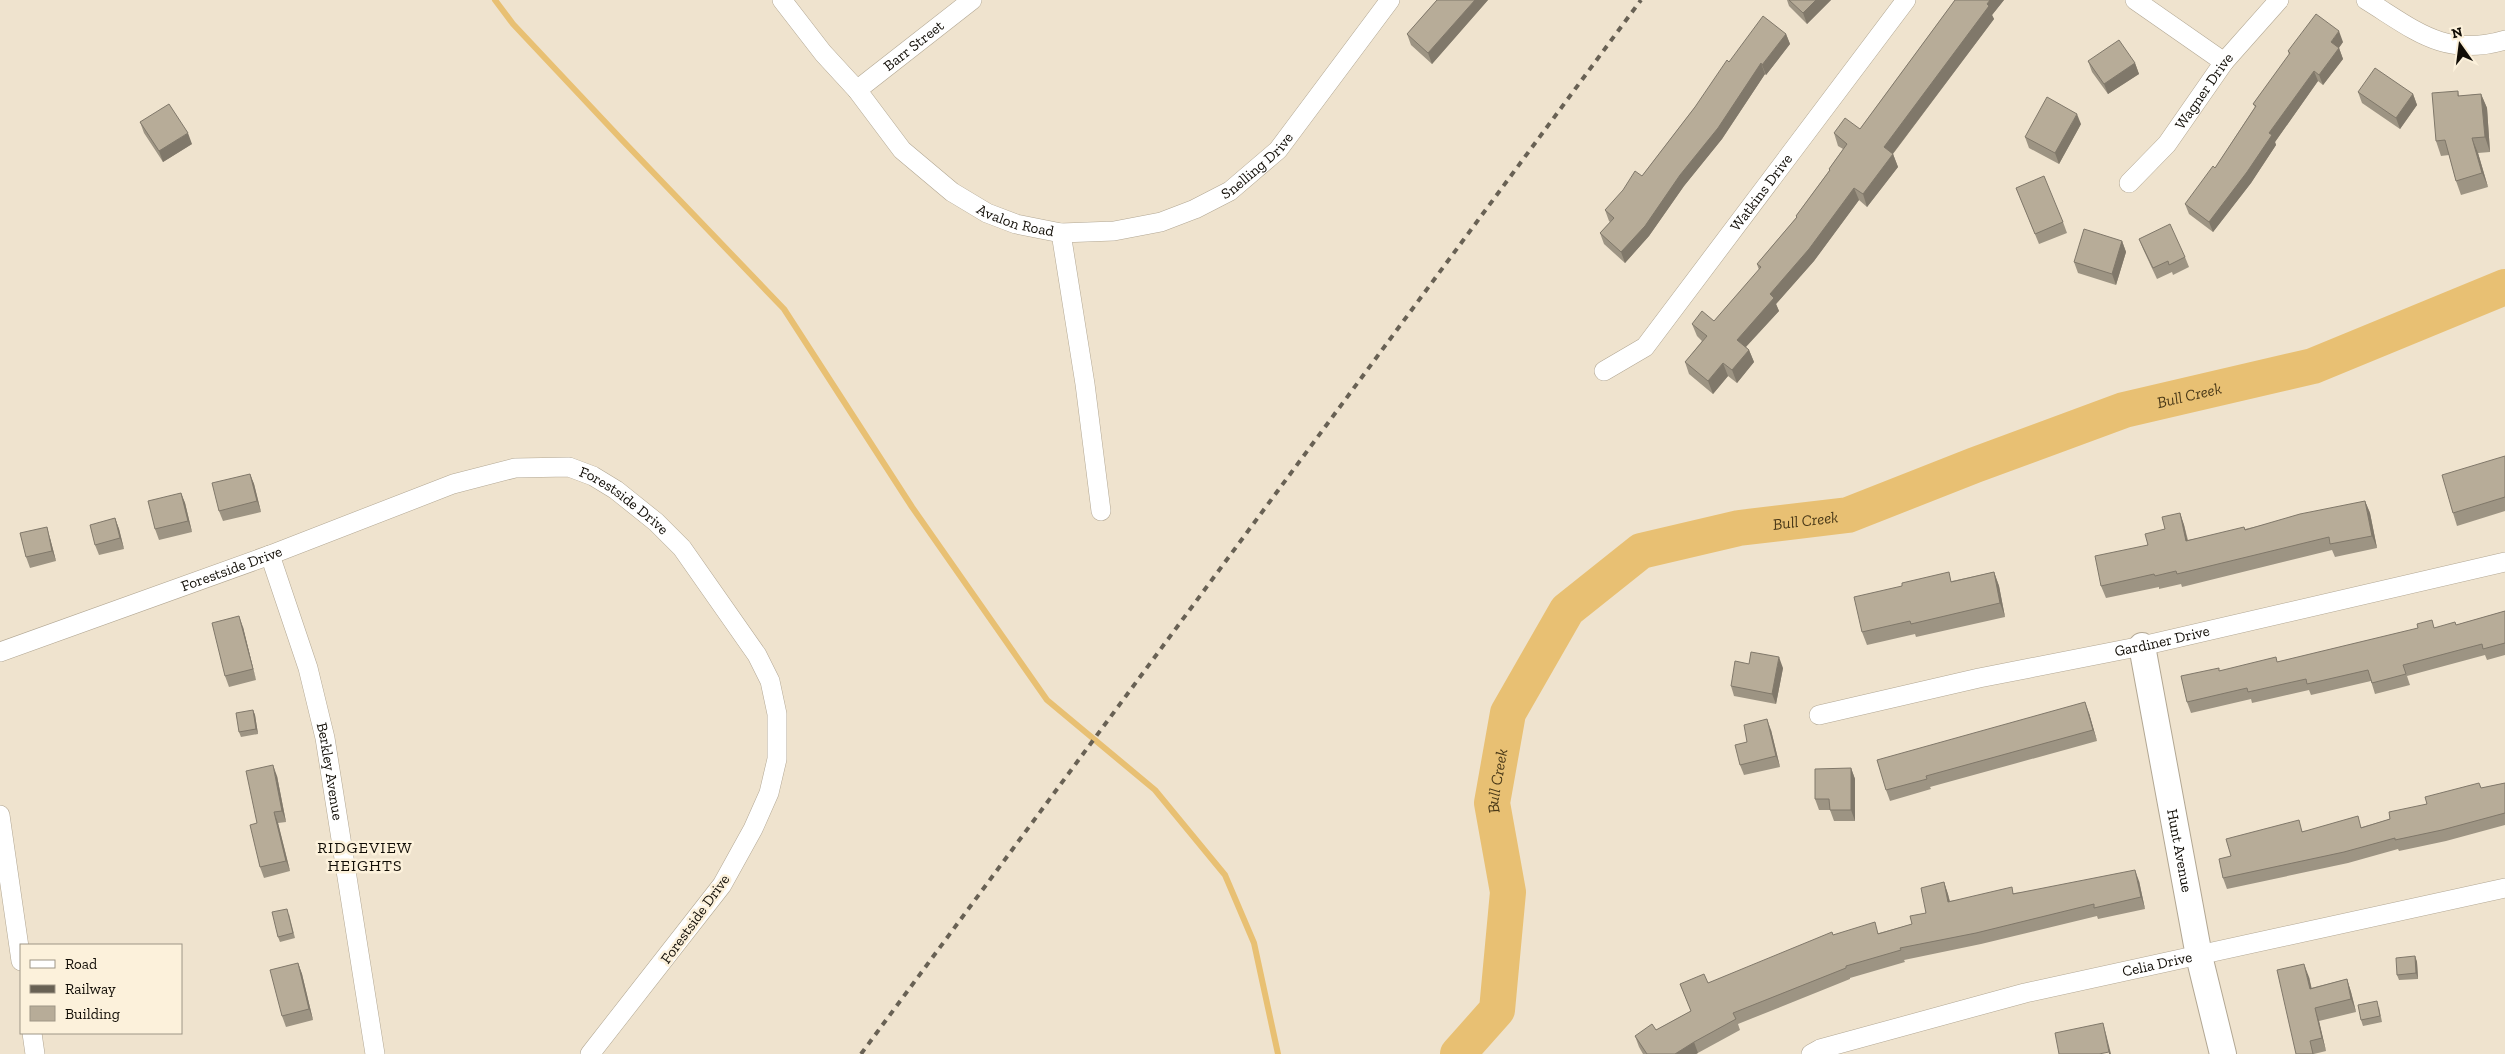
<svg xmlns="http://www.w3.org/2000/svg" width="2505" height="1054" font-family="'Zilla Slab',serif">
<rect width="100%" height="100%" fill="#efe3ce"/>
<g fill="none" stroke-linecap="round" stroke-linejoin="round">
<path stroke="#e8c073" stroke-width="6" d="M 495,0 L 513,24 L 623,141 L 784,309 L 912,507 L 1047,700 L 1155,790 L 1225,875 L 1254,943 L 1278,1054"/>
<path stroke="#e8c073" stroke-width="36" id="s1" d="M 1458,1054 L 1497,1010 L 1508,892 L 1492,803 L 1508,713 L 1567,610 L 1641,551 L 1739,528 L 1848,515 L 1975,465 L 2124,410 L 2313,366 L 2505,287"/>
<defs>
<g id="street">
<path id="s2" d="M 782,0 L 823,53 L 857,90 L 902,150 L 952,192 L 987,213 L 1016,224 L 1061,233 L 1114,231 L 1161,222 L 1195,209 L 1230,191 L 1278,150 L 1390,0"/>
<path d="M 2135,0 L 2224,62"/>
<path d="M 2366,0 C 2415,30 2444,58 2505,40"/>
<path id="s3" d="M 857,90 L 972,0"/>
<path id="s4" d="M 2129,183 L 2167,144 L 2224,62 L 2279,0"/>
<path d="M 1061,233 L 1085,384 L 1101,511"/>
<path id="s5" d="M 1604,371 L 1645,347 L 1906,0"/>
<path id="s6" d="M 270,555 L 308,668 L 325,738 L 375,1054"/>
<path id="s7" d="M 0,652 L 270,555 L 453,484 L 515,468 L 569,467 L 593,476 L 616,490 L 656,522 L 682,548 L 757,655 L 770,681 L 777,714 L 777,759 L 769,793 L 753,829 L 722,885 L 590,1054"/>
<path id="s8" d="M 1819,715 L 1979,678 L 2142,646 L 2505,562"/>
<path d="M 0,815 L 21,961"/>
<path d="M 32,1033 L 35,1054"/>
<path id="s9" d="M 1811,1054 L 1820,1049 L 2025,993 L 2505,888"/>
</g>
<g id="secondary">
<path id="s10" d="M 2142,646 L 2199,956 L 2223,1054"/>
</g>
</defs>
<use href="#street" stroke="#b2a793" stroke-width="20"/>
<use href="#secondary" stroke="#b2a793" stroke-width="28"/>
<use href="#street" stroke="#fff" stroke-width="19"/>
<use href="#secondary" stroke="#fff" stroke-width="26"/>
<path stroke="#686154" stroke-width="4" stroke-dasharray="6 6" stroke-linecap="butt" d="M 861,1054 L 1641,0"/>
</g>
<path fill="#9d9483" d="M 1437,0 L 1488,0 L 1432,64 L 1411,45 L 1407,34 Z
M 1787,0 L 1831,0 L 1807,24 L 1789,6 Z
M 1955,0 L 2004,0 L 1992,15 L 1994,19 L 1893,154 L 1898,167 L 1867,207 L 1859,200 L 1814,261 L 1776,304 L 1779,311 L 1746,347 L 1749,350 L 1754,362 L 1737,383 L 1728,376 L 1713,394 L 1689,374 L 1685,362 L 1702,341 L 1697,336 L 1692,324 L 1714,321 L 1759,270 L 1757,264 L 1796,218 L 1796,216 L 1829,171 L 1829,169 L 1843,149 L 1838,146 L 1834,133 L 1860,129 Z
M 1786,34 L 1790,44 L 1766,75 L 1765,74 L 1722,139 L 1684,186 L 1649,236 L 1625,263 L 1604,244 L 1600,233 L 1610,222 L 1609,221 L 1605,210 L 1642,176 L 1695,107 Z
M 2343,42 L 2339,48 L 2343,59 L 2323,85 L 2318,81 L 2275,142 L 2276,145 L 2251,183 L 2213,232 L 2189,214 L 2185,204 L 2215,168 L 2255,107 L 2253,104 L 2289,55 L 2288,51 Z
M 2088,61 L 2135,63 L 2139,74 L 2108,94 L 2092,72 Z
M 2458,91 L 2459,96 L 2481,94 L 2487,108 L 2490,152 L 2478,153 L 2488,187 L 2461,195 L 2456,181 L 2449,155 L 2441,156 L 2436,141 Z
M 2358,92 L 2413,94 L 2417,105 L 2400,129 L 2362,103 Z
M 140,122 L 192,144 L 163,162 L 144,133 Z
M 2081,124 L 2059,164 L 2029,148 L 2025,137 Z
M 2016,188 L 2063,222 L 2067,233 L 2039,244 Z
M 2139,239 L 2185,257 L 2189,267 L 2173,275 L 2172,272 L 2157,279 L 2143,249 Z
M 2122,241 L 2126,252 L 2116,285 L 2078,273 L 2074,262 Z
M 2505,456 L 2505,511 L 2457,526 L 2453,513 Z
M 250,474 L 254,484 L 261,512 L 223,521 L 219,511 Z
M 181,493 L 185,503 L 192,532 L 159,540 L 155,529 Z
M 2365,501 L 2370,513 L 2377,548 L 2335,557 L 2332,550 L 2182,587 L 2181,584 L 2159,589 L 2159,587 L 2106,598 L 2101,586 L 2165,529 L 2180,513 L 2184,525 L 2188,540 L 2245,529 Z
M 115,518 L 119,529 L 124,549 L 99,555 L 95,545 Z
M 50,538 L 56,561 L 30,568 L 26,557 Z
M 1994,572 L 1999,586 L 2005,617 L 1916,637 L 1915,634 L 1867,645 L 1862,632 L 1952,581 Z
M 2505,611 L 2505,655 L 2487,660 L 2485,655 L 2407,676 L 2410,685 L 2375,694 L 2371,681 L 2311,695 L 2309,690 L 2252,703 L 2251,699 L 2191,713 L 2187,702 L 2220,671 L 2278,662 L 2435,628 L 2456,625 Z
M 243,627 L 256,680 L 229,687 L 225,676 Z
M 1749,664 L 1783,668 L 1776,704 L 1734,696 L 1731,686 Z
M 253,710 L 255,715 L 258,734 L 241,737 L 239,732 Z
M 2089,713 L 2097,741 L 1930,787 L 1931,789 L 1890,801 L 1886,790 Z
M 1771,730 L 1780,767 L 1744,775 L 1740,765 L 1747,742 Z
M 1851,768 L 1855,779 L 1855,821 L 1834,821 L 1830,810 L 1819,810 L 1815,799 Z
M 277,776 L 286,822 L 278,823 L 290,871 L 264,878 L 260,867 L 257,823 Z
M 2505,783 L 2505,825 L 2446,841 L 2399,851 L 2398,849 L 2348,863 L 2227,889 L 2223,878 L 2231,856 L 2303,831 L 2362,827 L 2390,819 L 2427,804 L 2481,788 Z
M 2139,881 L 2145,909 L 2098,919 L 2097,916 L 1981,944 L 1904,960 L 1905,962 L 1850,978 L 1850,979 L 1738,1024 L 1740,1030 L 1696,1054 L 1643,1054 L 1639,1047 L 1635,1036 L 1656,1030 L 1691,1011 L 1680,984 L 1708,983 L 1833,935 L 1879,933 L 1912,924 L 1926,913 L 1944,882 L 1950,901 L 2014,893 Z
M 289,914 L 295,938 L 280,942 L 278,937 Z
M 2415,956 L 2417,962 L 2418,979 L 2399,980 L 2397,975 Z
M 298,963 L 302,974 L 313,1020 L 286,1027 L 282,1016 Z
M 2309,977 L 2311,988 L 2347,979 L 2351,992 L 2356,1012 L 2319,1021 L 2326,1051 L 2314,1054 L 2296,1054 Z
M 2379,1007 L 2382,1022 L 2363,1026 L 2361,1020 Z"/>
<path fill="#80786a" d="M 1475,0 L 1488,0 L 1432,64 L 1428,53 Z
M 1816,0 L 1831,0 L 1807,24 L 1803,13 Z
M 1990,0 L 2004,0 L 1992,15 L 1994,19 L 1888,160 L 1884,147 Z
M 2339,31 L 2343,42 L 2335,53 L 2331,42 Z
M 1786,34 L 1790,44 L 1766,75 L 1762,65 Z
M 2339,48 L 2343,59 L 2323,85 L 2319,75 Z
M 1761,63 L 1765,74 L 1722,139 L 1684,186 L 1649,236 L 1625,263 L 1621,252 L 1680,175 Z
M 2135,63 L 2139,74 L 2108,94 L 2104,84 Z
M 2314,71 L 2318,81 L 2275,142 L 2276,145 L 2251,183 L 2213,232 L 2209,222 L 2269,133 Z
M 2413,94 L 2417,105 L 2400,129 L 2396,118 Z
M 2481,94 L 2487,108 L 2490,152 L 2485,137 Z
M 2077,114 L 2081,124 L 2059,164 L 2055,153 Z
M 188,133 L 192,144 L 163,162 L 159,151 Z
M 2472,138 L 2478,153 L 2488,187 L 2482,173 Z
M 1893,154 L 1898,167 L 1867,207 L 1863,194 Z
M 1854,188 L 1859,200 L 1814,261 L 1776,304 L 1779,311 L 1741,352 L 1737,340 L 1770,294 Z
M 2122,241 L 2126,252 L 2116,285 L 2112,274 Z
M 1749,350 L 1754,362 L 1737,383 L 1732,370 Z
M 1723,363 L 1728,376 L 1713,394 L 1708,381 Z
M 250,474 L 254,484 L 261,512 L 257,501 Z
M 181,493 L 185,503 L 192,532 L 188,521 Z
M 2365,501 L 2370,513 L 2377,548 L 2372,536 Z
M 2180,513 L 2184,525 L 2190,553 L 2186,541 Z
M 115,518 L 119,529 L 124,549 L 120,538 Z
M 47,527 L 50,538 L 56,561 L 52,551 Z
M 1994,572 L 1999,586 L 2005,617 L 2000,603 Z
M 239,616 L 243,627 L 256,680 L 253,669 Z
M 1779,657 L 1783,668 L 1776,704 L 1772,694 Z
M 2085,702 L 2089,713 L 2097,741 L 2093,730 Z
M 253,710 L 255,715 L 258,734 L 256,729 Z
M 1767,719 L 1771,730 L 1780,767 L 1776,756 Z
M 273,765 L 277,776 L 286,822 L 282,811 Z
M 1851,768 L 1855,779 L 1855,821 L 1851,810 Z
M 274,812 L 278,823 L 290,871 L 286,861 Z
M 2135,870 L 2139,881 L 2145,909 L 2141,897 Z
M 1944,882 L 1948,894 L 1952,913 L 1948,902 Z
M 2415,956 L 2417,962 L 2418,979 L 2416,973 Z
M 298,963 L 302,974 L 313,1020 L 309,1009 Z
M 2304,964 L 2309,977 L 2315,1002 L 2310,989 Z
M 2347,979 L 2351,992 L 2356,1012 L 2351,999 Z
M 2315,1008 L 2319,1021 L 2326,1051 L 2322,1038 Z
M 2103,1023 L 2106,1034 L 2111,1054 L 2109,1054 L 2109,1052 Z
M 1694,1042 L 1698,1053 L 1696,1054 L 1675,1054 Z"/>
<path fill="#b7ac98" stroke="#80786a" d="M 1437,0 L 1475,0 L 1428,53 L 1407,34 Z
M 1789,0 L 1816,0 L 1803,13 Z
M 1955,0 L 1990,0 L 1987,4 L 1989,6 L 1884,147 L 1893,154 L 1863,194 L 1854,188 L 1809,249 L 1770,294 L 1774,298 L 1737,340 L 1749,350 L 1732,370 L 1723,363 L 1708,381 L 1685,362 L 1707,336 L 1692,324 L 1702,311 L 1714,321 L 1761,267 L 1757,264 L 1797,217 L 1796,216 L 1830,170 L 1829,169 L 1847,144 L 1834,133 L 1845,118 L 1860,129 Z
M 2316,14 L 2339,31 L 2331,42 L 2339,48 L 2319,75 L 2314,71 L 2269,133 L 2272,135 L 2247,172 L 2209,222 L 2185,204 L 2213,166 L 2215,168 L 2256,106 L 2253,104 L 2290,53 L 2288,51 Z
M 1763,16 L 1786,34 L 1762,65 L 1761,63 L 1718,128 L 1680,175 L 1645,226 L 1621,252 L 1600,233 L 1614,218 L 1605,210 L 1623,190 L 1635,171 L 1642,176 L 1695,107 L 1727,60 L 1729,62 Z
M 2119,40 L 2135,63 L 2104,84 L 2088,61 Z
M 2375,68 L 2413,94 L 2396,118 L 2358,92 Z
M 2458,91 L 2458,96 L 2481,94 L 2485,137 L 2472,138 L 2482,173 L 2456,181 L 2445,140 L 2436,141 L 2432,93 Z
M 2047,97 L 2077,114 L 2055,153 L 2025,137 Z
M 169,104 L 188,133 L 159,151 L 140,122 Z
M 2044,176 L 2063,222 L 2035,234 L 2016,188 Z
M 2170,224 L 2185,257 L 2169,265 L 2168,261 L 2153,268 L 2139,239 Z
M 2084,229 L 2122,241 L 2112,274 L 2074,262 Z
M 2505,456 L 2505,497 L 2453,513 L 2442,475 Z
M 250,474 L 257,501 L 219,511 L 212,483 Z
M 181,493 L 188,521 L 155,529 L 148,501 Z
M 2365,501 L 2372,536 L 2330,544 L 2329,537 L 2177,574 L 2176,571 L 2155,576 L 2154,574 L 2101,586 L 2095,556 L 2148,545 L 2145,534 L 2165,529 L 2162,517 L 2180,513 L 2186,541 L 2244,527 L 2245,530 L 2300,514 Z
M 115,518 L 120,538 L 95,545 L 90,525 Z
M 47,527 L 52,551 L 26,557 L 20,533 Z
M 1949,572 L 1951,582 L 1994,572 L 2000,603 L 1911,624 L 1910,621 L 1862,632 L 1854,597 L 1902,586 L 1902,583 Z
M 2505,611 L 2505,643 L 2483,649 L 2482,644 L 2403,665 L 2406,674 L 2372,683 L 2368,670 L 2307,684 L 2306,679 L 2248,692 L 2247,688 L 2187,702 L 2181,676 L 2219,668 L 2219,671 L 2276,657 L 2277,662 L 2418,628 L 2417,624 L 2432,620 L 2434,628 L 2455,622 L 2456,625 Z
M 239,616 L 253,669 L 225,676 L 212,623 Z
M 1751,652 L 1779,657 L 1772,694 L 1731,686 L 1735,661 L 1749,664 Z
M 2085,702 L 2093,730 L 1926,776 L 1927,779 L 1886,790 L 1877,760 Z
M 253,710 L 256,729 L 239,732 L 236,713 Z
M 1767,719 L 1776,756 L 1740,765 L 1735,745 L 1747,742 L 1744,725 Z
M 273,765 L 282,811 L 274,812 L 286,861 L 260,867 L 250,825 L 257,823 L 246,771 Z
M 1851,768 L 1851,810 L 1830,810 L 1829,799 L 1815,799 L 1815,769 Z
M 2479,783 L 2481,788 L 2505,783 L 2505,813 L 2442,830 L 2395,840 L 2395,838 L 2344,852 L 2223,878 L 2219,859 L 2231,856 L 2226,839 L 2299,820 L 2302,832 L 2358,816 L 2361,828 L 2390,819 L 2389,812 L 2427,804 L 2425,797 Z
M 2135,870 L 2141,897 L 2094,908 L 2094,904 L 1976,933 L 1900,948 L 1901,950 L 1846,966 L 1846,968 L 1733,1013 L 1736,1019 L 1694,1042 L 1675,1054 L 1647,1054 L 1635,1036 L 1652,1024 L 1656,1030 L 1691,1011 L 1680,984 L 1704,974 L 1708,983 L 1832,932 L 1833,935 L 1875,922 L 1878,934 L 1912,924 L 1910,916 L 1926,913 L 1921,888 L 1944,882 L 1948,902 L 2012,887 L 2013,894 Z
M 287,909 L 293,933 L 278,937 L 272,912 Z
M 2415,956 L 2416,973 L 2397,975 L 2396,958 Z
M 298,963 L 309,1009 L 282,1016 L 270,970 Z
M 2304,964 L 2310,989 L 2347,979 L 2351,999 L 2315,1008 L 2322,1038 L 2310,1041 L 2313,1054 L 2296,1054 L 2277,970 Z
M 2377,1001 L 2380,1016 L 2361,1020 L 2358,1005 Z
M 2103,1023 L 2109,1052 L 2099,1054 L 2059,1054 L 2055,1033 Z"/>
<g text-anchor="middle" dominant-baseline="central" stroke-width="5" stroke-linejoin="round" paint-order="stroke">
<g font-size="15" fill="#110d06" stroke="#fcf1db">
<text stroke="none"><textPath href="#s3" startOffset="72">Barr Street</textPath></text>
<text stroke="none"><textPath href="#s4" startOffset="119">Wagner Drive</textPath></text>
<text stroke="none"><textPath href="#s2" startOffset="589">Snelling Drive</textPath></text>
<text stroke="none"><textPath href="#s5" startOffset="241">Watkins Drive</textPath></text>
<text stroke="none"><textPath href="#s2" startOffset="328">Avalon Road</textPath></text>
<text stroke="none"><textPath href="#s7" startOffset="666">Forestside Drive</textPath></text>
<text stroke="none"><textPath href="#s7" startOffset="246">Forestside Drive</textPath></text>
<text stroke="none"><textPath href="#s8" startOffset="351">Gardiner Drive</textPath></text>
<text stroke="none"><textPath href="#s6" startOffset="225">Berkley Avenue</textPath></text>
<text stroke="none"><textPath href="#s10" startOffset="208">Hunt Avenue</textPath></text>
<text transform="translate(695 919) rotate(-54)">Forestside Drive</text>
<text stroke="none"><textPath href="#s9" startOffset="358">Celia Drive</textPath></text>
</g>
<g font-size="16" font-style="italic" fill="#4a3918" stroke="#fcf1db">
<text stroke="none"><textPath href="#s1" startOffset="1145">Bull Creek</textPath></text>
<text stroke="none"><textPath href="#s1" startOffset="740">Bull Creek</textPath></text>
<text stroke="none"><textPath href="#s1" startOffset="290">Bull Creek</textPath></text>
</g>
<g font-size="16" letter-spacing="1" fill="#110d06" stroke="#fcf1db">
<text x="365" y="847">RIDGEVIEW<tspan x="365" dy="18">HEIGHTS</tspan></text>
</g>
</g>
<rect x="20" y="944" width="162" height="90" fill="#fcf1db" stroke="#9e9686"/>
<rect x="30" y="960" width="25" height="8" fill="#ffffff" stroke="#9e9686"/>
<text x="65" y="969" font-size="15" fill="#110d06">Road</text>
<rect x="30" y="985" width="25" height="8" fill="#686154" stroke="#9e9686"/>
<text x="65" y="994" font-size="15" fill="#110d06">Railway</text>
<rect x="30" y="1006" width="25" height="15" fill="#b7ac98" stroke="#9e9686"/>
<text x="65" y="1019" font-size="15" fill="#110d06">Building</text>
<g transform="translate(2460 45) rotate(346)" stroke="#fcf1db" stroke-width="4" paint-order="stroke">
<path d="M0-4L9 19L0 12L-9 19Z" fill="#110d06"/>
<text y="-8" font-size="14" font-weight="bold" text-anchor="middle" fill="#110d06">N</text>
</g>
</svg>
